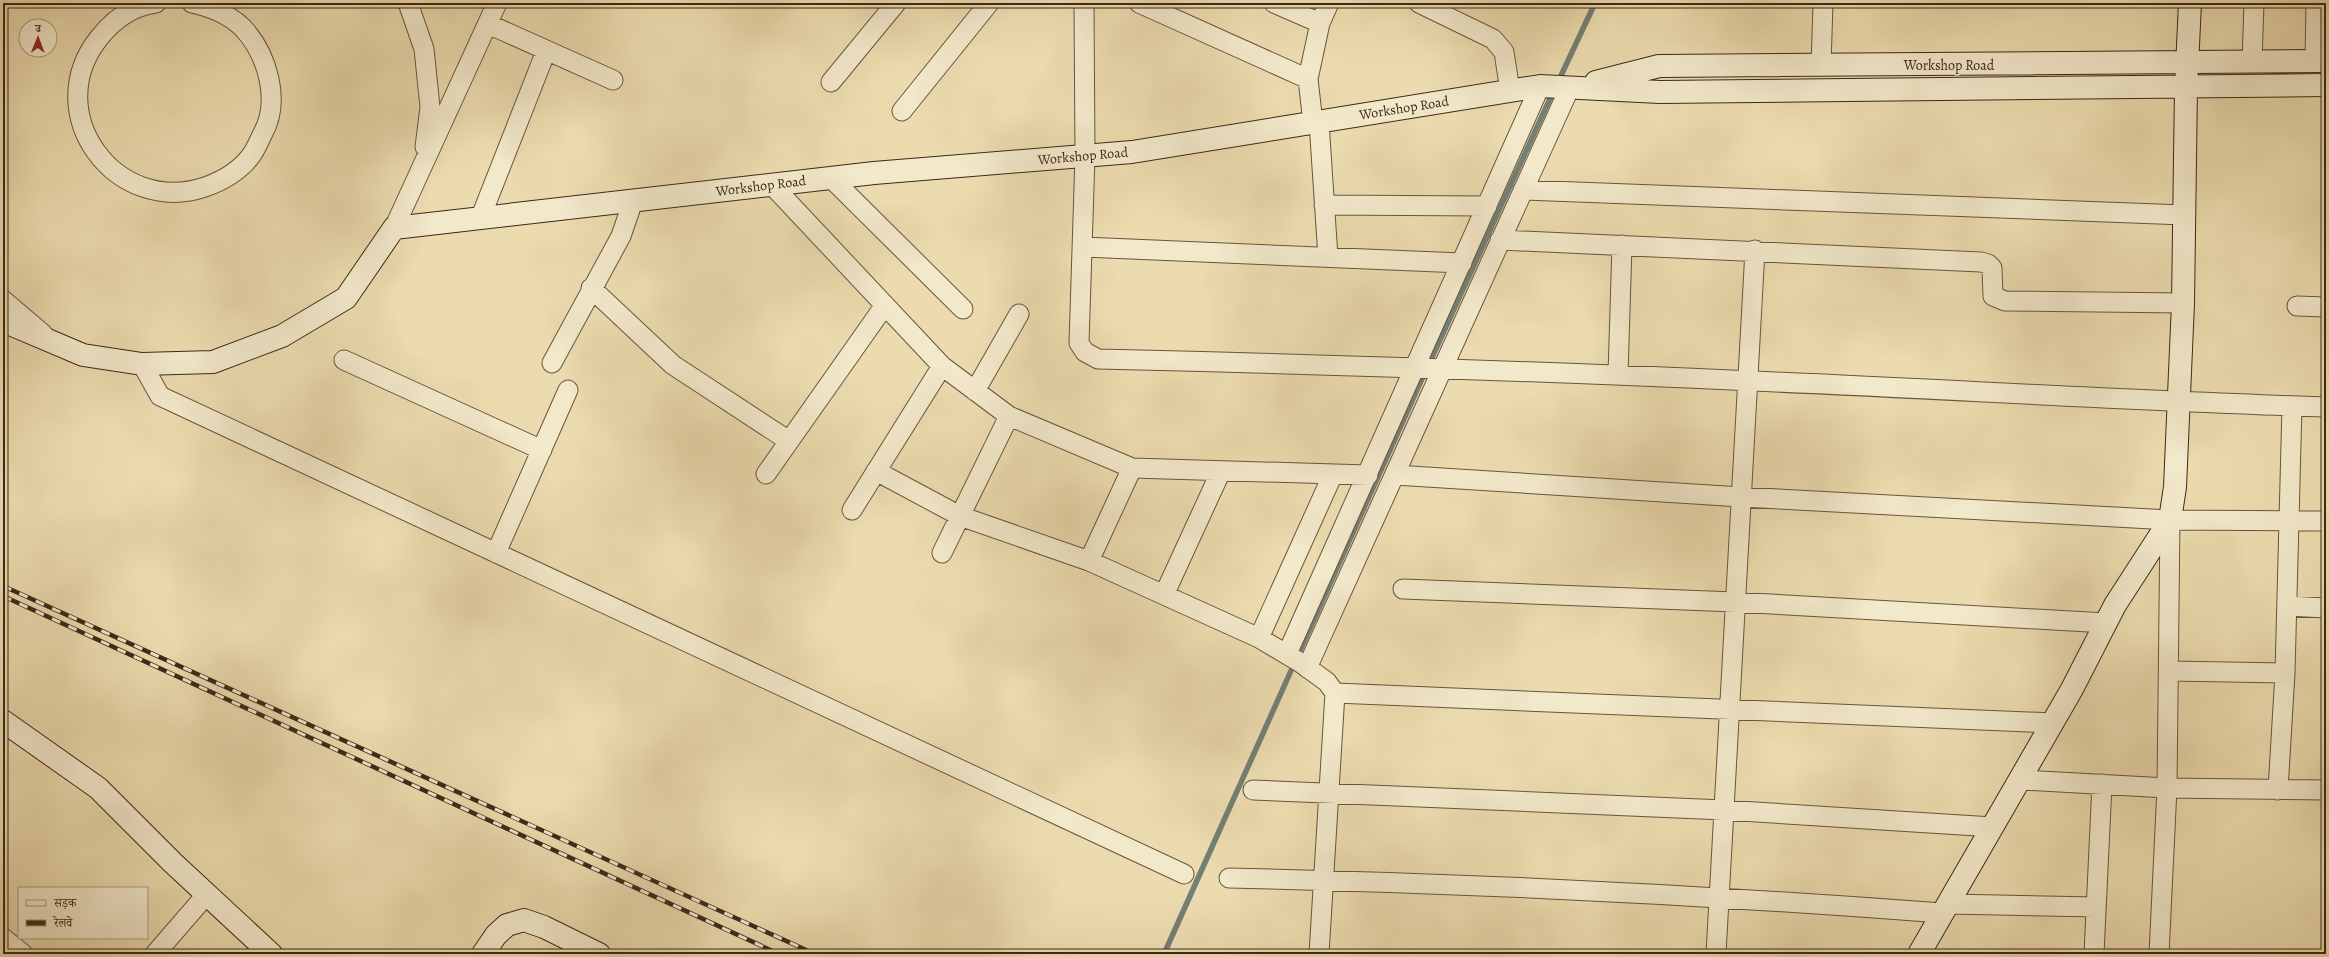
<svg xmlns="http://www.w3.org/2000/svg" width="2329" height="957" font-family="Alegreya,'Noto Serif Devanagari',serif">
<rect width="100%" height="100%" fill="#ebdbae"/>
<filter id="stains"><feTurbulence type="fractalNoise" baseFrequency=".005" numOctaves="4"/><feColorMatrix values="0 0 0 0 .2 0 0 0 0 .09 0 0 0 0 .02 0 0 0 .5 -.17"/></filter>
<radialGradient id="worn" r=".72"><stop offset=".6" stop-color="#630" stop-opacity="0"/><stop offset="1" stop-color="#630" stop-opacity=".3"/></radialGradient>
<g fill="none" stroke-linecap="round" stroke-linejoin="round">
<path stroke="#747f74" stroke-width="5.5" d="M 1558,82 L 1595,3
M 1429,364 L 1553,92
M 1164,954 L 1425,372"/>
<defs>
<path id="street" d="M 156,3 C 132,6 113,20 99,38 C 39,113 116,217 205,187 C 222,181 239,171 250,157 C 255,151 259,141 263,133 C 281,100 267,54 243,28 C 229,14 210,7 192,3
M 408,3 L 424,49 L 430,107 L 425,147
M 1084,3 L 1085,156 L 1079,343 L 1085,352 L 1098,359 C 1316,364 1534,371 1752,381 C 1944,389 2135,401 2326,407
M 1139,3 L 1308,79
M 1274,3 L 1320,23
M 1419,3 L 1493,39 L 1504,52 L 1510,91
M 488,24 L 613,80
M 2252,62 L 2254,3
M 2315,62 L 2316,3
M 1821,66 L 1823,3
M 831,82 L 896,3
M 902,111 L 989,3
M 1319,122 L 1328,257
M 1313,123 L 1308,79 L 1320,23 L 1329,3
M 831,178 L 963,309
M 772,185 L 942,366 L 1009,416 L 1132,468
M 1523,190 L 2185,215
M 1324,205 L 1487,206
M 480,219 L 546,51
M 394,228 L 497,3
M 1500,240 L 1981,262 L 1988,264 L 1992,268 L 1993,296 L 2005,301 L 2183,303
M 1083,247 L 1462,263
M 591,288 L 673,365 L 789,441
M 3,300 L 43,334
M 2297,306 L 2326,307
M 344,360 L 542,450
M 552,363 L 621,236 L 633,201
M 142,364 L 160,396 L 1184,874
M 1618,375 L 1622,245
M 975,391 L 1019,314
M 876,471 L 960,516 L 1089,561 L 1259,638 L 1301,663 L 1327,682 L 1335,693 L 1319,954
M 766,474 L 885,305
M 1395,475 L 1741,497 L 2170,520 L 2326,521
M 852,510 L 942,366
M 496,553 L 568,390
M 942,553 L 1009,416
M 1089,561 L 1132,468 L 1368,475
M 1403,589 L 1735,602 L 2106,623
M 1164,595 L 1221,471
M 2287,606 L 2326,608
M 1259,638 L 1333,474
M 1287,654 L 1540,86
M 1307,668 L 1570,87
M 2169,671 L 2285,673
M 1335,693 L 2053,723
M 2021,780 L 2167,788 L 2326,790
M 1253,790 L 1724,810 L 1993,827
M 2278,790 L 2285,673 L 2292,406
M 1229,878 C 1467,883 1705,895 1942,913
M 1949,904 L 2096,907
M 3,938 L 23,954
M 155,954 L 207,894
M 1716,954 L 1755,250
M 2094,954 L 2102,784
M 2159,954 L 2167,788 L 2170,520"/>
<path id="secondary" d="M 1596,82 L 1659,66 L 2326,61
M 3,321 L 83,355 L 142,364 L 213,362 L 282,336 L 346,298 L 394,228 L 874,173 L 1132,152 L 1540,86 L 1660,92 L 2326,85
M 3,721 L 98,788 L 173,863 L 271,954
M 483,954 L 496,935 L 507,925 L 524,920 L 544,927 L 599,954
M 1919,954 L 2072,689 L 2115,605 L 2170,520 L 2175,487 L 2183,303 L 2186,88 L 2190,3"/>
</defs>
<use href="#street" stroke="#68553e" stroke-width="21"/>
<use href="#secondary" stroke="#3c2818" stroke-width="24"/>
<use href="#street" stroke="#f2e8ca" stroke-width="19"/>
<use href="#secondary" stroke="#f2e8ca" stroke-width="22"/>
<defs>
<path id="rail" d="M 3,586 L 815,954
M 3,596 L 779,954"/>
</defs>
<use href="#rail" stroke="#3c2818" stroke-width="4.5"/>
<use href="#rail" stroke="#f2e8ca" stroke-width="3" stroke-dasharray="9" stroke-linecap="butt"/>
</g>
<g text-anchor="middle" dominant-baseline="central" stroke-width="3" stroke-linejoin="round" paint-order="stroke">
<g font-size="14" fill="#3c2818" stroke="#f2e8ca">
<text x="1949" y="65">Workshop Road</text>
<text transform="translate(1404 108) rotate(-9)">Workshop Road</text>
<text transform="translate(1083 156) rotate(-5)">Workshop Road</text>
<text transform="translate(761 186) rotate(-7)">Workshop Road</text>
</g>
</g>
<rect width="2329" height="957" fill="none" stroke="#ebdbae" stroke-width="16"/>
<rect x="4" y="4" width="2321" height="949" fill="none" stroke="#3c2818" stroke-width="2"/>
<rect x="8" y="8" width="2313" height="941" fill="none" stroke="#3c2818"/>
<rect x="18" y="887" width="130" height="52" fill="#f2e8ca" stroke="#a99b83"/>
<rect x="26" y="900" width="20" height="6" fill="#f2e8ca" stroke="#a99b83"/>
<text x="54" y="907" font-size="12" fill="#3c2818">सड़क</text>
<rect x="26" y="920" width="20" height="6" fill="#3c2818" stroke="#a99b83"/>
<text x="54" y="927" font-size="12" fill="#3c2818">रेलवे</text>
<g transform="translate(38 38) rotate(1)"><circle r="19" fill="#f2e8ca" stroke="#a99b83"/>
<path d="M0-3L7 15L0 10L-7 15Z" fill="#8f2418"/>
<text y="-6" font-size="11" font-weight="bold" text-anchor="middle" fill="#3c2818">उ</text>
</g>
<rect width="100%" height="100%" filter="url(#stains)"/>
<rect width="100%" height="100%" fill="url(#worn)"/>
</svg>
